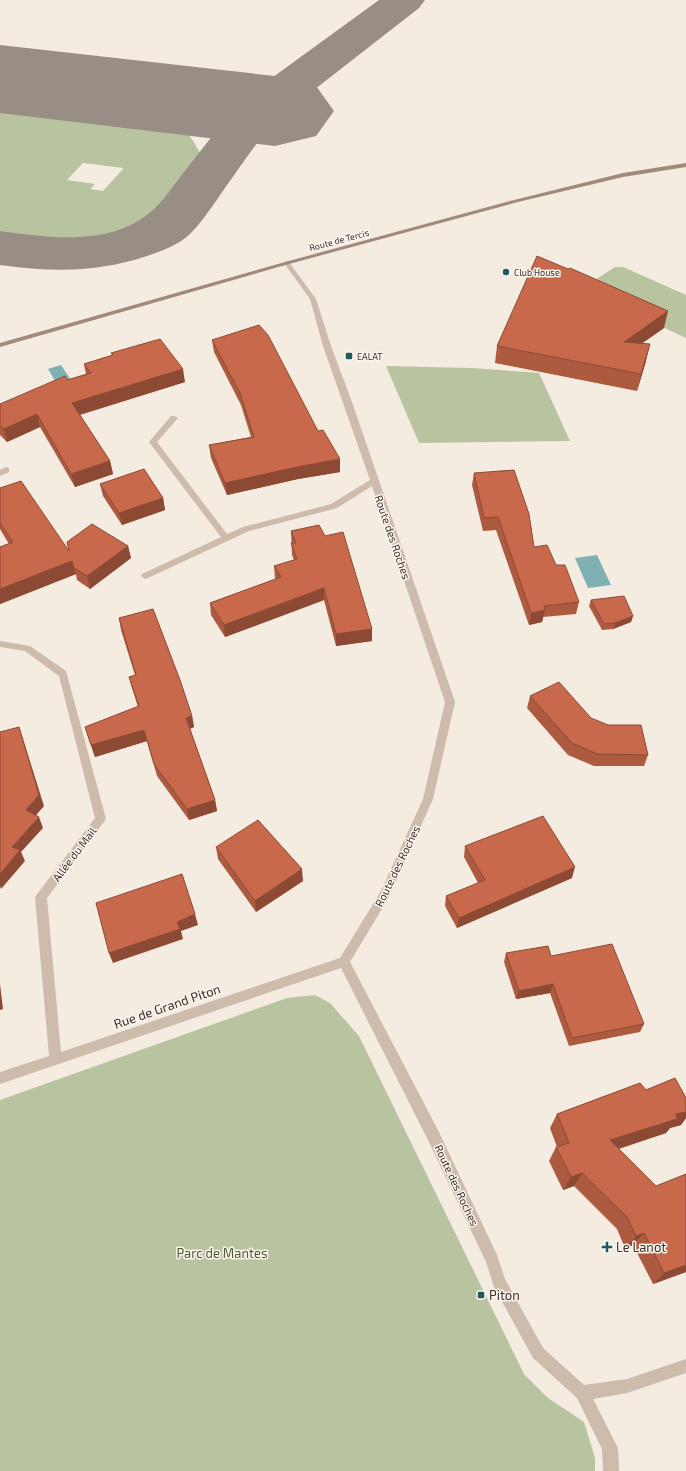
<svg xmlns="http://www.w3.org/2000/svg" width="686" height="1471" font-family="'Exo 2',sans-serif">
<rect width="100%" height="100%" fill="#f4ebe1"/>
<path fill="#b8c4a0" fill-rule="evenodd" d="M 0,103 L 160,122 C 186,129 187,129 200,153 L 195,162 C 180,181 163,209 145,224 C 141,228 134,230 129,232 C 87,250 43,242 0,235 ZM 83,163 L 123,168 L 123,169 L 103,191 L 90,189 L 95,184 L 67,180 Z
M 615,267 L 623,267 L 686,295 L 686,338 L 581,289 Z
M 386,366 L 471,368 L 539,373 L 570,441 L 419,443 Z
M 315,995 L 330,1003 L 359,1036 L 524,1374 L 548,1398 L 584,1422 L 595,1458 L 595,1471 L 0,1471 L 0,1100 L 287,998 Z"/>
<path fill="#7fb0b2" d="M 61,365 L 71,380 L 57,384 L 48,369 Z
M 597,555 L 611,585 L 588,588 L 575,558 Z"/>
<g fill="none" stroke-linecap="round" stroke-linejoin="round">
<path fill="#988e86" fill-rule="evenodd" d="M 379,0 L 425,0 L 419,8 L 301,100 L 285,104 L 269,100 L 262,90 L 269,80 Z
M 185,88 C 206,90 243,91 260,103 C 265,107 268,113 272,118 L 271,124 L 264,134 C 247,156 232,178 216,201 C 208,212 200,224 190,234 C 178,245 162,251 147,256 C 96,273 52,272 0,265 L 0,231 C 50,238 112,247 153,210 C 163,201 170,190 178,180 C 193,160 208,141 224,122 L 218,119 L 185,116 L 169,112 L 162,102 L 169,92 Z"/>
<path fill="#988e86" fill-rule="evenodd" d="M 0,45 L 275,76 L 316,86 L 334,111 L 316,136 L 275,146 L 0,113 Z"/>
<path fill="#cdbbac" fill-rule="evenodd" d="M 287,261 L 289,262 L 316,299 L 331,346 L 352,402 L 455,702 L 433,799 L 389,897 L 350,962 L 438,1130 L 497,1255 L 505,1279 L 543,1348 L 584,1385 L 627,1379 L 686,1359 L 686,1373 L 627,1393 L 593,1399 L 618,1448 L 619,1471 L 603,1471 L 602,1449 L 577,1398 L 533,1358 L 494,1287 L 486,1262 L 428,1140 L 341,968 L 0,1084 L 0,1072 L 49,1056 L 35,897 L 95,818 L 59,676 L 25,651 L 0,647 L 0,641 L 30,646 L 66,671 L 106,819 L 47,898 L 61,1052 L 340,958 L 381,891 L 423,799 L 445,702 L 372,486 L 337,508 L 249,531 L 148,578 L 145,579 L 141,576 L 142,574 L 221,537 L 149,442 L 171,416 L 174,416 L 178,418 L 157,442 L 227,534 L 243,527 L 331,504 L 370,480 L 323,346 L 310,299 L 284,263 Z
M 6,467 L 9,468 L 9,472 L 0,476 L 0,470 Z"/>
<path fill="#a18a7d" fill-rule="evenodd" d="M 686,163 L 686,167 L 623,177 L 518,202 L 289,264 L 0,347 L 0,343 L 285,262 L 514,200 L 623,173 Z"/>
</g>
<path fill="#ac5a40" d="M 664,328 L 642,343 L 646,361 L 637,391 L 495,363 L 497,346 Z
M 212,340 L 318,431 L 340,472 L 298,479 L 227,495 L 211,458 L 209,445 L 251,437 L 241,405 L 214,352 Z
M 111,353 L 185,382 L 80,415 L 110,461 L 113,474 L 75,487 L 40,427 L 7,442 L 0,435 L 0,404 L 67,380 L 86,374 L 84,364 L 112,355 Z
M 474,473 L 534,547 L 556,565 L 579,602 L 576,614 L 543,617 L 542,622 L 529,625 L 496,530 L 483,531 L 472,485 Z
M 100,484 L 163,498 L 165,510 L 122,525 L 103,496 Z
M 0,488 L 69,551 L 128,546 L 131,558 L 90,589 L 77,580 L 76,574 L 0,604 L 0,547 L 9,544 L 0,529 Z
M 291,531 L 325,536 L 372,629 L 372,641 L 336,646 L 324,600 L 225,637 L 211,615 L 210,603 L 276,579 L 275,578 L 274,566 L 294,560 L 292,555 Z
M 591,600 L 633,616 L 631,622 L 613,629 L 602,630 L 589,606 Z
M 119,618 L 192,716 L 194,727 L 190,729 L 215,800 L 217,811 L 189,820 L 157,776 L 147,741 L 95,757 L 85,727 L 138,707 L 132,688 L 129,677 L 135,675 L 121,630 Z
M 530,696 L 591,718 L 648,755 L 644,766 L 594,766 L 568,755 L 527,708 Z
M 465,846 L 572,878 L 457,928 L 445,906 L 446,896 L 478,883 L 464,857 Z
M 216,847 L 303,881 L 256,912 L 218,859 Z
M 506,953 L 551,956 L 644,1024 L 640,1032 L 569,1046 L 550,993 L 516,999 L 504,962 Z
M 646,1090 L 686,1098 L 686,1118 L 681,1125 L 670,1128 L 666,1133 L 619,1149 L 686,1272 L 653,1284 L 633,1245 L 625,1248 L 617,1229 L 574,1186 L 563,1190 L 549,1161 L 556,1147 L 557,1147 L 550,1128 L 557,1114 Z"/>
<path fill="#8c4a34" d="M 668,311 L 664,328 L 620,359 L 624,342 Z
M 650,344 L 646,361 L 637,391 L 641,374 Z
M 183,369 L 185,382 L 75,416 L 72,403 Z
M 37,414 L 40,427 L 7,442 L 4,429 Z
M 340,459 L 340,472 L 298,479 L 227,495 L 225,483 L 297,467 Z
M 110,461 L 113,474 L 75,487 L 71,474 Z
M 163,498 L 165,510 L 122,525 L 119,513 Z
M 128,546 L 131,558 L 90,589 L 87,576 Z
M 72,561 L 76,574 L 0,604 L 0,589 Z
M 324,588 L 324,600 L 225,637 L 224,625 Z
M 545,610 L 542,622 L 529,625 L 531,613 Z
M 633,616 L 631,622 L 613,629 L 615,623 Z
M 372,629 L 372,641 L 336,646 L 336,634 Z
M 192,716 L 194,727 L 188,729 L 186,718 Z
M 19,727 L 23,739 L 44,806 L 31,821 L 26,810 Z
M 144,730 L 147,741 L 95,757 L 91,745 Z
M 215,800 L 217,811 L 189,820 L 187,809 Z
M 39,817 L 43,828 L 21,852 L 25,861 L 1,889 L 0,886 L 0,874 L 12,847 Z
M 575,867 L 572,878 L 457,928 L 459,918 Z
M 302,869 L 303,881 L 256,912 L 255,901 Z
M 195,914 L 198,925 L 181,931 L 183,939 L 113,963 L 109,953 L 177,922 Z
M 0,984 L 3,1009 L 0,1010 Z
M 553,984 L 550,993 L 516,999 L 519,991 Z
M 686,1112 L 686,1118 L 681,1125 L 670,1128 L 666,1133 L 601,1154 L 610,1140 L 676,1114 Z
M 582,1173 L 574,1186 L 563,1190 L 571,1177 Z
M 644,1233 L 633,1245 L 625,1248 L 636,1236 Z
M 686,1265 L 686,1272 L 653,1284 L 664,1273 Z"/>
<path fill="#c8694b" stroke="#8c4a34" d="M 537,256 L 568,269 L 570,268 L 668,311 L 624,342 L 650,344 L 641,374 L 497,346 Z
M 259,325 L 268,335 L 318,431 L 323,430 L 340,459 L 297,467 L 225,483 L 209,445 L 254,437 L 240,393 L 212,340 Z
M 160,339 L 183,369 L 72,403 L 110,461 L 71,474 L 37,414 L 4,429 L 0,426 L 0,404 L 65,376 L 67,380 L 91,373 L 84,364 L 113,355 L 111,353 Z
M 144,469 L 163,498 L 119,513 L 100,484 Z
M 514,470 L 529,514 L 534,547 L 547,545 L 556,565 L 565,565 L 579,602 L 544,606 L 545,610 L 531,613 L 498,517 L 484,518 L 474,473 Z
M 21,481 L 69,551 L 67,542 L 92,524 L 128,546 L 87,576 L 74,568 L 72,561 L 0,589 L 0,547 L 13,542 L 0,523 L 0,488 Z
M 319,525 L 325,536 L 343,532 L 372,629 L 336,634 L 324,588 L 224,625 L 210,603 L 281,577 L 274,566 L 297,559 L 291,543 L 296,543 L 291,531 Z
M 624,596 L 633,616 L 615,623 L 604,624 L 591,600 Z
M 153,609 L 180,680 L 192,716 L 186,718 L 215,800 L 187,809 L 154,764 L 144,730 L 91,745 L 85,727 L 139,706 L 129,677 L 136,675 L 119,618 Z
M 559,682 L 591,718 L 608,725 L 641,725 L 648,755 L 597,754 L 572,743 L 530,696 Z
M 19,727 L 39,795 L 26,810 L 39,817 L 12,847 L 20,850 L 0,874 L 0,732 Z
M 543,816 L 575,867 L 459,918 L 446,896 L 485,880 L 465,846 Z
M 258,820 L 302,869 L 255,901 L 216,847 Z
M 182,874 L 195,914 L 177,922 L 180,929 L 109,953 L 96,903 Z
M 612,944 L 644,1024 L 572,1038 L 553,984 L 519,991 L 506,953 L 548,946 L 551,956 Z
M 675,1078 L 686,1098 L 686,1112 L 676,1114 L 677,1119 L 610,1140 L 656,1186 L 686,1174 L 686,1265 L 664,1273 L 644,1233 L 636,1236 L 627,1217 L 582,1173 L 571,1177 L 556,1147 L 569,1143 L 557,1114 L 640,1083 L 646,1090 Z"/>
<g fill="#1f5a5e" stroke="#fbf5ee" stroke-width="1.5">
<circle cx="506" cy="272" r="4"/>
<rect x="345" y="352" width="8" height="8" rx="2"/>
<path d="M605 1241h4v4h4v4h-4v4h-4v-4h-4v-4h4z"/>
<rect x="477" y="1291" width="8" height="8" rx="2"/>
</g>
<g text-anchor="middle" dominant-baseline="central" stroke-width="3" stroke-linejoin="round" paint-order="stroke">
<g font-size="9" fill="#3b302b" stroke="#fbf5ee">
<text transform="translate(339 240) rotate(-15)">Route de Tercis</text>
</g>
<g font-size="9" fill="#3b302b" stroke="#fbf5ee" text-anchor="start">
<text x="514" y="272">Club House</text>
<text x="357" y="356">EALAT</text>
</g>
<g font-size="11" fill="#3b302b" stroke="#fbf5ee">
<text transform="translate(393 537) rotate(71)">Route des Roches</text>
<text transform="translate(74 854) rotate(-53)">Allée du Mail</text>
<text transform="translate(397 866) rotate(-64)">Route des Roches</text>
<text transform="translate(457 1185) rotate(65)">Route des Roches</text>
</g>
<g font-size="13" fill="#3b302b" stroke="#fbf5ee">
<text transform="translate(167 1006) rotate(-19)">Rue de Grand Piton</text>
</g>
<g font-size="13" fill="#3b302b" stroke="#fbf5ee" text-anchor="start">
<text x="616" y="1247">Le Lanot</text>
<text x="489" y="1295">Piton</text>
</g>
<g font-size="13" fill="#4a5a2e" stroke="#fbf5ee">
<text x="222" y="1253">Parc de Mantes</text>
</g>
</g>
</svg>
